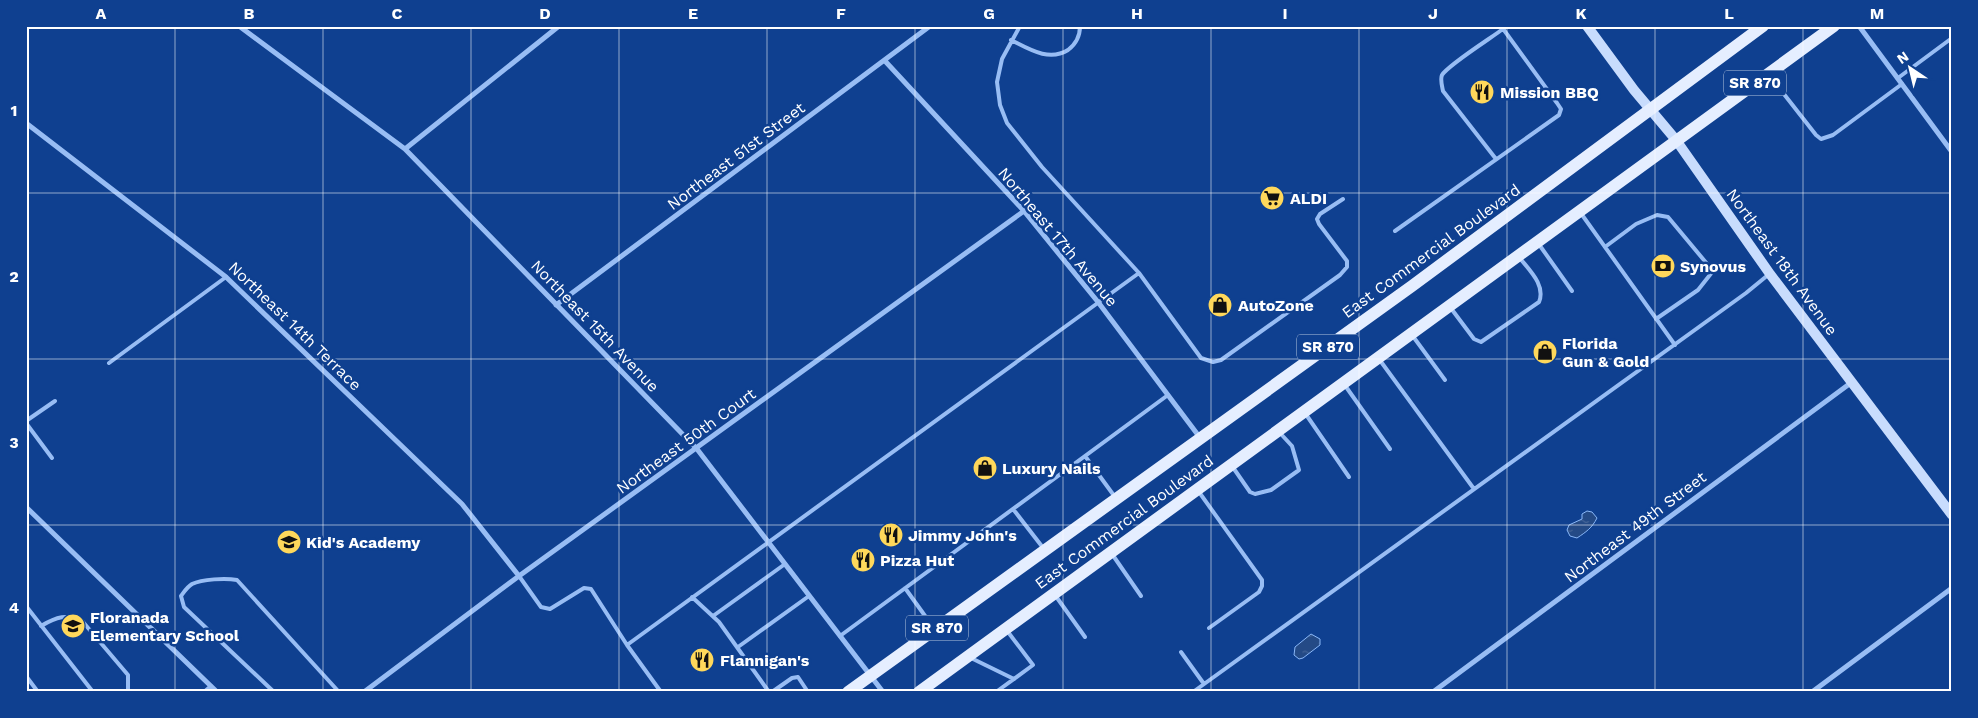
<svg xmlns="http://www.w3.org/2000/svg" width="1978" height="718" font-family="'Work Sans',sans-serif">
<defs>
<pattern id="water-ripples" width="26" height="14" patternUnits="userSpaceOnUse" patternTransform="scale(1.25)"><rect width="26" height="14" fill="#244a86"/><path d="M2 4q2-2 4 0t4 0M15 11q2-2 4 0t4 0" fill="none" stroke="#456598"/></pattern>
</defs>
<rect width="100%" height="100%" fill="#0f4090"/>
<path fill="url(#water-ripples)" stroke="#89b7f8" d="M 1587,511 L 1592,512 L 1597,518 C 1592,528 1586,532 1577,538 L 1570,536 L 1567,530 L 1569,525 L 1582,519 L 1582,514 Z
M 1311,634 L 1320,639 L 1320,645 L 1303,658 L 1299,659 L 1294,655 L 1295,647 Z"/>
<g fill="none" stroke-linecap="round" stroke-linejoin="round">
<path stroke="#98bdf4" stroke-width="4" d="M 1020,26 L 1002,59 L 997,82 L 1000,105 L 1007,123 L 1042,167 L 1139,273
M 1011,40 C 1029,49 1049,62 1068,50 C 1076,44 1080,37 1080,26
M 1769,75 L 1816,135 L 1821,139 L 1833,135 L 1902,84
M 1898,78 L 1952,38
M 1496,159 L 1443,91 C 1442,86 1440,79 1442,75 C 1448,65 1491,38 1503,29
M 1580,212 L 1675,345
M 1395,231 L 1559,115 L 1561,109 L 1557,103 L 1501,26
M 1538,243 L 1572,291
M 1605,247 L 1636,224 L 1657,215 L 1668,217 L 1713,271 L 1698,290 L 1656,319
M 1450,307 L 1474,339 L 1481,342 L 1539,302 C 1546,285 1529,270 1519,257
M 1412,335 L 1445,380
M 1379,359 L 1474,489
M 109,363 L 226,277
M 1344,384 L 1390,449
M 1305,413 L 1349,477
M 26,421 L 55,401
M 26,423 L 52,458
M 1085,456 L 1115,497
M 1232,466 L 1250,492 L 1255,494 L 1271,490 L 1299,470 L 1292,446 L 1280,433
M 1199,492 L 1262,580 L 1262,586 L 1259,592 L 1209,628
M 1013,509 L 1044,549
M 1112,554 L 1141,596
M 519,576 L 541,607 L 550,609 L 584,588 L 591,589 L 627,645
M 905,588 L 933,627
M 1055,595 L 1085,637
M 692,597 L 719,622 L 769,692
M 26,606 L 93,692
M 713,616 L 785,564
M 41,626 C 56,617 67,613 83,622 L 128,675 L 128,692
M 840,636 L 1168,395
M 738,647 L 809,596
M 1181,652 L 1204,684
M 971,658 L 1014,679
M 26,676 L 38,692
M 204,692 L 211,686
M 274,692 L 184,607 L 181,596 C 184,592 187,587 192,584 C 202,579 226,578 237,580 L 339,692
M 661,692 L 627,645 L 1139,273 L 1201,358 L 1213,362 L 1221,360 L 1340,275 L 1347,267 L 1347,261 L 1319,224 L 1317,219 L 1320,214 L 1343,199
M 772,692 L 792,678 L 798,677 L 808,692
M 996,692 L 1033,665 L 1008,632
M 1193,692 L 1746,293 L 1768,275"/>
<path stroke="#98bdf4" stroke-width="5" d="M 239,26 L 405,149 L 697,449 L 883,692
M 1859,26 L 1952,152
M 885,61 L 1024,211 L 1098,302 L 1201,439
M 26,123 L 226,277 L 462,504 L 519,576
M 405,149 L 559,26
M 556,305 L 930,26
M 26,507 L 217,692
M 364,692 L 519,576 L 1024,211
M 1433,692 L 1852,382
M 1812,692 L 1952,588"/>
<path stroke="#c8dcfd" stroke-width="10" d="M 1587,26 L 1634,90 L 1676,140 L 1770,274 L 1952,515"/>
<path stroke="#e5eeff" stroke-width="12" d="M 848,692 L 1412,286 L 1763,26
M 919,692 L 1834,26"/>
</g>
<path fill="none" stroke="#fff" stroke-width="1" stroke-opacity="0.55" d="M 175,26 L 175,692M 323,26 L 323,692M 471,26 L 471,692M 619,26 L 619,692M 767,26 L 767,692M 915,26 L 915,692M 1063,26 L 1063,692M 1211,26 L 1211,692M 1359,26 L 1359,692M 1507,26 L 1507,692M 1655,26 L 1655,692M 1803,26 L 1803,692M 26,193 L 1952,193M 26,359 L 1952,359M 26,525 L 1952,525"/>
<defs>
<symbol id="restaurant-disc" viewBox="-11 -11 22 22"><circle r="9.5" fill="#ffd85b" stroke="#0f4090"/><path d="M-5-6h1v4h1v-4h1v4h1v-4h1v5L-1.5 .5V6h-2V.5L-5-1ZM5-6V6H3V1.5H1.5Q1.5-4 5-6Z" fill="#111"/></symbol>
<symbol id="supermarket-disc" viewBox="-11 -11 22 22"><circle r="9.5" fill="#ffd85b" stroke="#0f4090"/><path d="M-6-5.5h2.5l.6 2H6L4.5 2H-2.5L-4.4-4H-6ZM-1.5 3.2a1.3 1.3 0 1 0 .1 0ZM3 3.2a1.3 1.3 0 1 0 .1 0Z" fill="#111"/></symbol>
<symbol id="bank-disc" viewBox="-11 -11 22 22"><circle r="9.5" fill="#ffd85b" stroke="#0f4090"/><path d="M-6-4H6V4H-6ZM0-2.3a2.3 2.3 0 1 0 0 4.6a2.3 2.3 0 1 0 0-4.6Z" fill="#111"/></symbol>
<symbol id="shop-disc" viewBox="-11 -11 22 22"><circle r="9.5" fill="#ffd85b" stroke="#0f4090"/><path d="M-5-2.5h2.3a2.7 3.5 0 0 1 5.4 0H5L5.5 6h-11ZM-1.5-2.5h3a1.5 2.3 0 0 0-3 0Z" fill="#111"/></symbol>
<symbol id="school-disc" viewBox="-11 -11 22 22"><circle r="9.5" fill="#ffd85b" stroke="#0f4090"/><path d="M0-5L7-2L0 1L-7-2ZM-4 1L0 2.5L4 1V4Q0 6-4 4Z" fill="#111"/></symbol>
</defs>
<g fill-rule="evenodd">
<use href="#restaurant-disc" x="1468" y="78" width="28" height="28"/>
<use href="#supermarket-disc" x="1258" y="184" width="28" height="28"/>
<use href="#bank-disc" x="1649" y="252" width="28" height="28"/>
<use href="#shop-disc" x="1206" y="291" width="28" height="28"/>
<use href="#shop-disc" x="1531" y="338" width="28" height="28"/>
<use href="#shop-disc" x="971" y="454" width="28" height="28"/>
<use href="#restaurant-disc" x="877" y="521" width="28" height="28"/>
<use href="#school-disc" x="275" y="528" width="28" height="28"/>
<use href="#restaurant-disc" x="849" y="546" width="28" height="28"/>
<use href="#school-disc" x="59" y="612" width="28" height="28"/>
<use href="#restaurant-disc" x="688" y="646" width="28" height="28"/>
</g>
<g text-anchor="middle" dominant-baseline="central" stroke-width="5" stroke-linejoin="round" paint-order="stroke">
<g fill="#0f4090" stroke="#b7c6de" stroke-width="1">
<rect x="1724" y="70.5" width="62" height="25" rx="4"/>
<rect x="1297" y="334.5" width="62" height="25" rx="4"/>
<rect x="906" y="615.5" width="62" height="25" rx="4"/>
</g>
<g font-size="15" font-weight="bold" fill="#fff">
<text x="1755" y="83">SR 870</text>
<text x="1328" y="347">SR 870</text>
<text x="937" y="628">SR 870</text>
</g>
<g font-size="16" font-weight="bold" fill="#fff" stroke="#0f4090" text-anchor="start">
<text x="1500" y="92">Mission BBQ</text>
<text x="1290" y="198">ALDI</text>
<text x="1680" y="266">Synovus</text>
<text x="1238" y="305">AutoZone</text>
<text x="1562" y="343">Florida<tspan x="1562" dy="18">Gun &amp; Gold</tspan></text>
<text x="1002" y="468">Luxury Nails</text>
<text x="908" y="535">Jimmy John's</text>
<text x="306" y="542">Kid's Academy</text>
<text x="880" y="560">Pizza Hut</text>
<text x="90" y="617">Floranada<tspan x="90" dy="18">Elementary School</tspan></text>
<text x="720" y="660">Flannigan's</text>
</g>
<g font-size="16" fill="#fff" stroke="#0f4090">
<text transform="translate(736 156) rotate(-37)">Northeast 51st Street</text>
<text transform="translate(1058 237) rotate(50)">Northeast 17th Avenue</text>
<text transform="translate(1431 251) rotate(-36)">East Commercial Boulevard</text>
<text transform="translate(1782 262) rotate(54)">Northeast 18th Avenue</text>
<text transform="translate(295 326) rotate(44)">Northeast 14th Terrace</text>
<text transform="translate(595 326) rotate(46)">Northeast 15th Avenue</text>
<text transform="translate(686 441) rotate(-36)">Northeast 50th Court</text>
<text transform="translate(1124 522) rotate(-36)">East Commercial Boulevard</text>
<text transform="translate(1635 527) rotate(-37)">Northeast 49th Street</text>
</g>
</g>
<rect width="1978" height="718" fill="none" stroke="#0f4090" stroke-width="55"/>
<g transform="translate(1910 68) rotate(325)" stroke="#0f4090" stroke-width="4" paint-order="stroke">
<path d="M0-4L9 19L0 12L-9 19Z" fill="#ffffff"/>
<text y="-8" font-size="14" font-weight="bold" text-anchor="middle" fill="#ffffff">N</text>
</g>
<rect x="28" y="28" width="1922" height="662" fill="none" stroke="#fff" stroke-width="2"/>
<g font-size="16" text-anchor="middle" font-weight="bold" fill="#fff">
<text x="101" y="19">A</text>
<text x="249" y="19">B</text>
<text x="397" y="19">C</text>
<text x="545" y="19">D</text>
<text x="693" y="19">E</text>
<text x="841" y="19">F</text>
<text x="989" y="19">G</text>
<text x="1137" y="19">H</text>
<text x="1285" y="19">I</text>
<text x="1433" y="19">J</text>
<text x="1581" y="19">K</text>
<text x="1729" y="19">L</text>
<text x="1877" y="19">M</text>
<text x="14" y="116">1</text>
<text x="14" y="282">2</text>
<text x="14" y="448">3</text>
<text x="14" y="613">4</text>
</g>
</svg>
